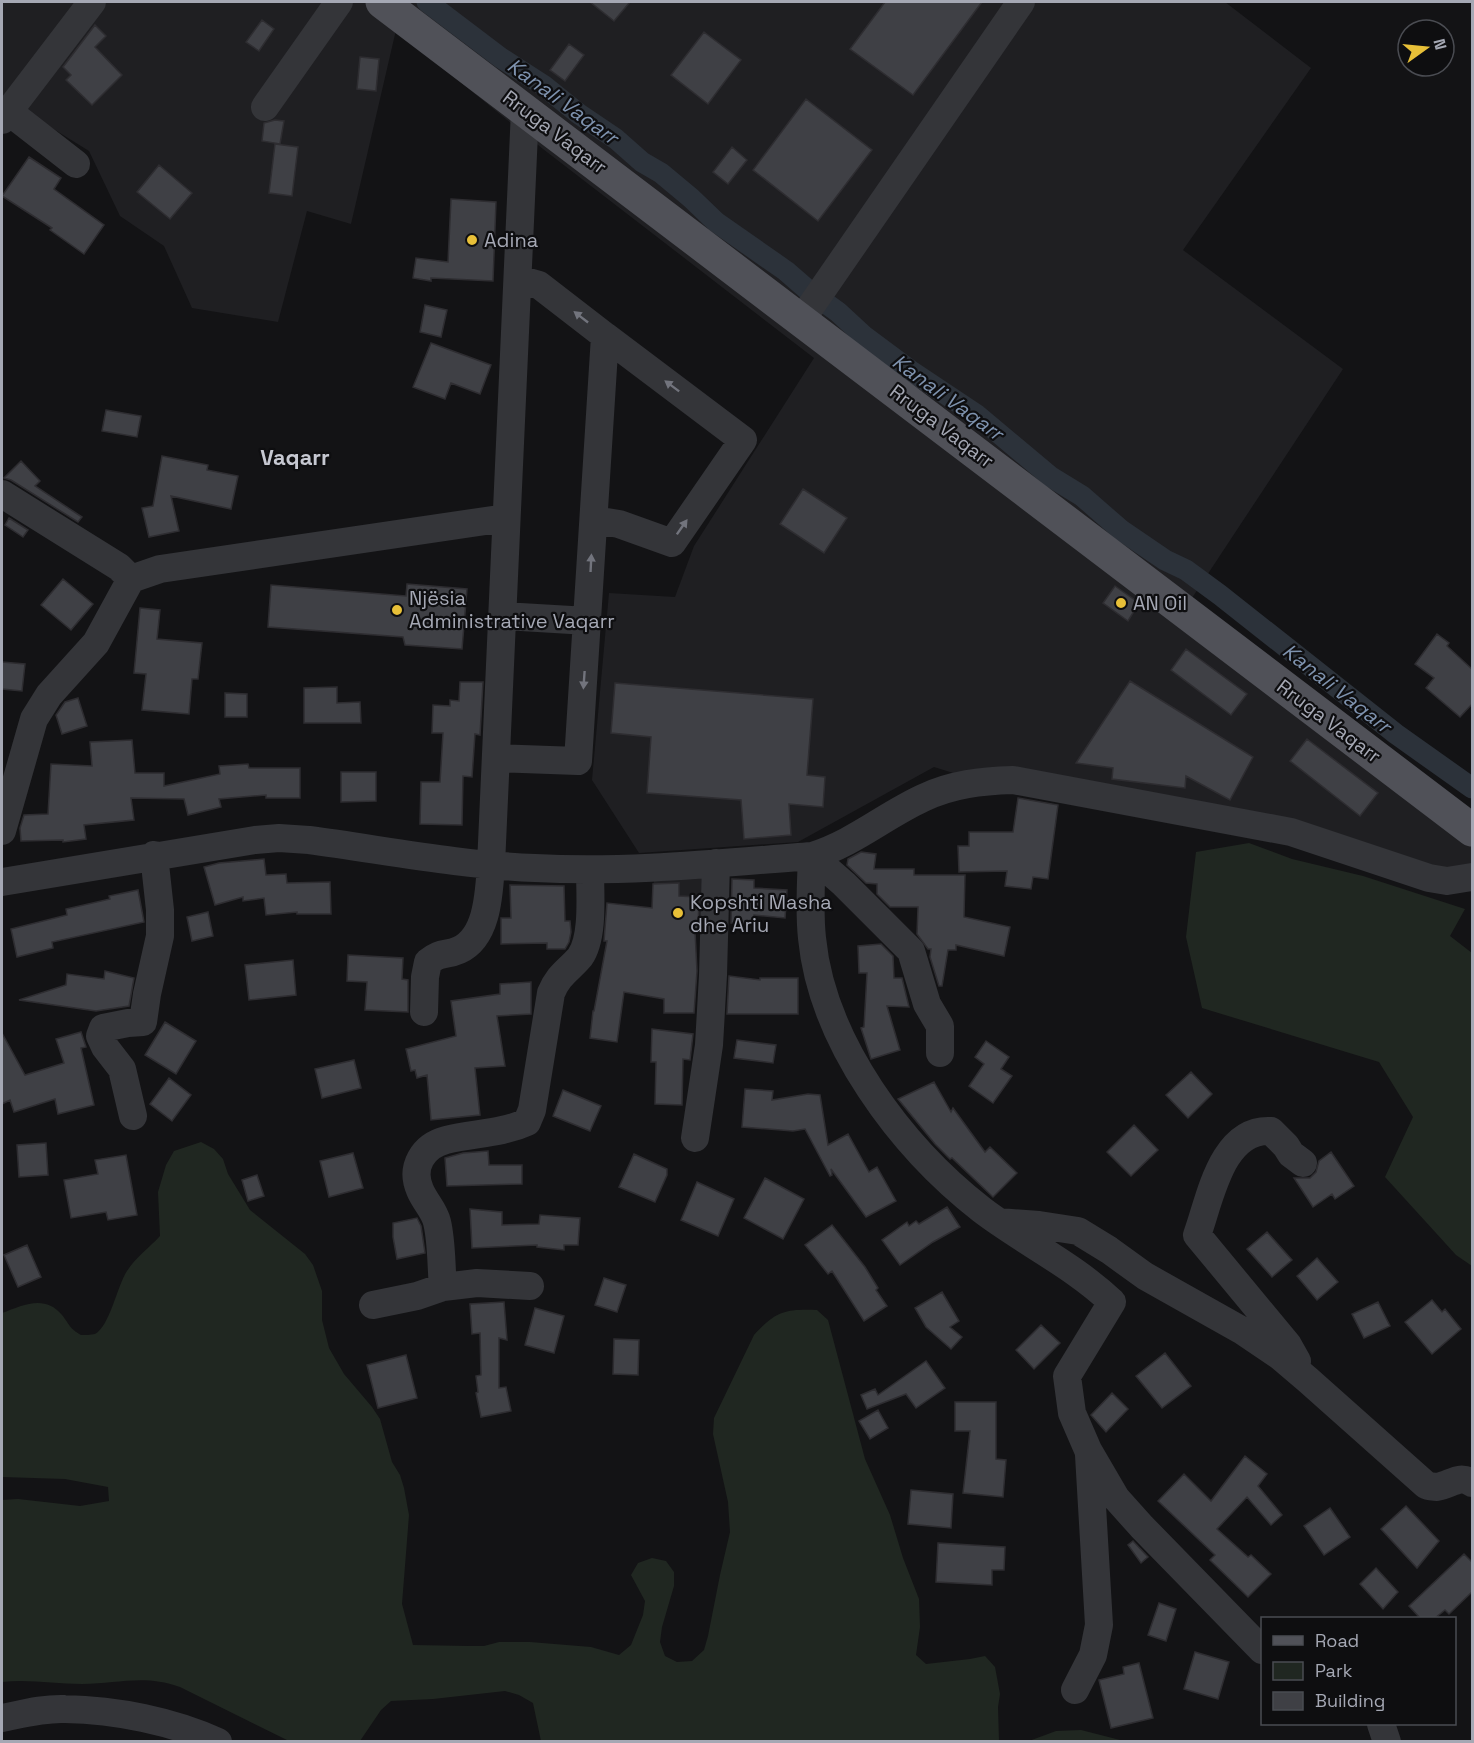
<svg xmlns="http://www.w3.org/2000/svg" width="1474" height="1743" font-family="'Space Grotesk',sans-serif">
<rect width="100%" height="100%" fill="#131315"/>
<path fill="#1f1f22" d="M 2,2 L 1225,2 L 1311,68 L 1183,250 L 1343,369 L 1190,601 L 1472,829 L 1472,877 L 1291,832 L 979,781 L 934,767 L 798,842 L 639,853 L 592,780 L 609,593 L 675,597 L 694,546 L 814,358 L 543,149 L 396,30 L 351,224 L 307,211 L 278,322 L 192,308 L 164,246 L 120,216 L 89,151 L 2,97 Z
M 654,875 L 705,876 L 703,931 L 652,930 Z"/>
<path fill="#202721" d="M 1249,843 L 1292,859 L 1363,876 L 1465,909 L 1450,936 L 1472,953 L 1472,1266 L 1456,1255 L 1385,1177 L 1413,1117 L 1379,1062 L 1202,1008 L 1186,937 L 1196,852 Z
M 201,1142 L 214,1149 L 223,1159 L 228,1174 L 250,1210 L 305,1254 L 313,1265 L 322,1291 L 322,1320 L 329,1348 L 344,1374 L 372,1407 L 380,1419 L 392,1462 L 400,1475 L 404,1488 L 409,1515 L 402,1604 L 413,1645 L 469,1646 L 484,1646 L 499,1642 L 530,1642 L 591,1647 L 619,1655 L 631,1645 L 643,1615 L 645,1601 L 631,1575 L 638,1563 L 652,1558 L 666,1561 L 674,1572 L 674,1586 L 662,1627 L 660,1642 L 665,1656 L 677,1662 L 692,1661 L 704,1650 L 708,1636 L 720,1575 L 730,1532 L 728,1502 L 713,1434 L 714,1418 L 754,1335 C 776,1311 785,1309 817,1310 L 828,1320 L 865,1459 L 890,1515 L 903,1558 L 919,1599 L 920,1627 L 916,1655 L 926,1664 L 970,1659 L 985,1656 L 995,1667 L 1000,1694 L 998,1707 L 999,1741 L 541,1741 L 533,1703 L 519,1695 L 505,1691 L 433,1699 L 391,1701 L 381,1710 L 360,1741 L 289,1741 L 180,1687 C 143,1674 118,1684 82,1684 C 55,1684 29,1679 2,1682 L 2,1500 L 18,1499 L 80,1506 L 109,1501 L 108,1487 L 65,1479 L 2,1477 L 2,1313 C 23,1305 45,1294 62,1315 C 70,1325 69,1328 81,1335 C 84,1335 91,1335 95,1334 C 110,1326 117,1286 127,1271 C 136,1257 149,1248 160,1236 L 158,1192 L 166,1165 L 174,1151 Z
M 1081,1730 L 1124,1741 L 1029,1741 L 1056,1731 Z"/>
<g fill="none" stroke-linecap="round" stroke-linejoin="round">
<path stroke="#2c323a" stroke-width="21" d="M 427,2 L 501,58 L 543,85 L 579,114 L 616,139 L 642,162 L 661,173 L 691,198 L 716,222 L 786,271 L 809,291 L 838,312 L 864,336 L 911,371 L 977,415 L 1051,477 L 1082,496 L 1121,530 L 1165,560 L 1186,570 L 1220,595 L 1396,734 L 1472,788"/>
</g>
<path fill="#3f4045" stroke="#2e2d31" stroke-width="1.5" d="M 590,2 L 630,2 L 614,21 Z
M 885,2 L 982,2 L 913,95 L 850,49 Z
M 262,20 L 274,29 L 259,51 L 246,42 Z
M 95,25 L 106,36 L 95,47 L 122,75 L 92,105 L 66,80 L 71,75 L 63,67 Z
M 704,32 L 741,60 L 708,104 L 671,75 Z
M 569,44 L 584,55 L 565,81 L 550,70 Z
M 360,57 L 379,59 L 376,91 L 357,89 Z
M 806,99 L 872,150 L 818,221 L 753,170 Z
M 275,120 L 284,121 L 280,144 L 262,141 L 264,123 Z
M 275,144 L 298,147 L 292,196 L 269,193 Z
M 732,147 L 747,160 L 728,184 L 713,172 Z
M 29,157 L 61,178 L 54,189 L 104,225 L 84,254 L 50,230 L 52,228 L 2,196 Z
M 159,165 L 192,193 L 170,219 L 137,192 Z
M 451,199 L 496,202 L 493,281 L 431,278 L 431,281 L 413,278 L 416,258 L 448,262 Z
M 425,305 L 447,310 L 441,337 L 420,332 Z
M 431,343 L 491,365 L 480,394 L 451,383 L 445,399 L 413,387 Z
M 106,410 L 141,416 L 137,437 L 102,431 Z
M 162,456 L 208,465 L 207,470 L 238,476 L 231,509 L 171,496 L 179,531 L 149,537 L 142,508 L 153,506 Z
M 21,461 L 40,481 L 35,486 L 82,517 L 78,522 L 11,480 L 4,478 Z
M 803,489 L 847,518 L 824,553 L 780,524 Z
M 9,518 L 28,530 L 23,537 L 5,525 Z
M 63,579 L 93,604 L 71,630 L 41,605 Z
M 407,584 L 467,589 L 462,649 L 405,645 L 403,637 L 268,627 L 271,585 L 406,596 Z
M 1115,586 L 1139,603 L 1128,621 L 1103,603 Z
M 140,608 L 160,610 L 157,639 L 202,643 L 198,679 L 192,679 L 189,714 L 142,710 L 146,674 L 134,673 Z
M 1437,634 L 1449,643 L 1447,646 L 1473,670 L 1473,703 L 1460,717 L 1426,688 L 1434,678 L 1415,664 Z
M 1186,649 L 1247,694 L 1231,715 L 1171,670 Z
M 2,662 L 25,664 L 22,691 L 2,689 Z
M 1130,681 L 1253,757 L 1230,800 L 1186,776 L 1185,788 L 1112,779 L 1113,768 L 1076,763 Z
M 460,682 L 483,682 L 480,735 L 475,734 L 472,777 L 463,776 L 462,825 L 420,824 L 421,782 L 440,782 L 443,733 L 432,733 L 433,705 L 450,706 L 450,700 L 459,701 Z
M 615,683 L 813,699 L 807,775 L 825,777 L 823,807 L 789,804 L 791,835 L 744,839 L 741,800 L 647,793 L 651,737 L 611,733 Z
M 337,687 L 337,703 L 360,702 L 361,723 L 304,723 L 304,688 Z
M 225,693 L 247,694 L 247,717 L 225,717 Z
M 78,698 L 87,726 L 62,734 L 56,715 L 65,702 Z
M 1307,739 L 1378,793 L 1360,816 L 1290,761 Z
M 132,740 L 135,773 L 164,773 L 164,786 L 220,774 L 219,766 L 248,764 L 249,768 L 300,768 L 300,798 L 266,798 L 266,795 L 219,799 L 221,807 L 188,815 L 184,799 L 131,798 L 134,820 L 84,825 L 86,839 L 63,842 L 63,840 L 21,841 L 20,828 L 24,815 L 48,814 L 51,764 L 92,766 L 90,742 Z
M 341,772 L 376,772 L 376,801 L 341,802 Z
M 1018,798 L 1058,805 L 1048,879 L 1033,877 L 1031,889 L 1005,886 L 1007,871 L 959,872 L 958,846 L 969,846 L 969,832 L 1013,832 Z
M 861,852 L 876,854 L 874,869 L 914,869 L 914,875 L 965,875 L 964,917 L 1010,927 L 1004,956 L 956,945 L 956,950 L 948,950 L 942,986 L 939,986 L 930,957 L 931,949 L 928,949 L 917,934 L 918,907 L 890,907 L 877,894 L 877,884 L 866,883 L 847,865 L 848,859 Z
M 264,859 L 266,875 L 286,874 L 287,883 L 330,882 L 331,914 L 297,914 L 297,912 L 266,915 L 264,898 L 243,901 L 243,897 L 215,905 L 204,867 L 219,863 Z
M 732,879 L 754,880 L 754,888 L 787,890 L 785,918 L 754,915 L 753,924 L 731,923 Z
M 679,883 L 679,896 L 699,897 L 698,931 L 695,931 L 697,971 L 694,1013 L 664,1013 L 664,999 L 624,992 L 617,1042 L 590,1038 L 593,1011 L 594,1011 L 607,941 L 604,941 L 607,903 L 652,908 L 653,884 Z
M 510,885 L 564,886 L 565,921 L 570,921 L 571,932 L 569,942 L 565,949 L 547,949 L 547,943 L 501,944 L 501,918 L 511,918 Z
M 138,890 L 144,922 L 52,942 L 53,948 L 17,957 L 11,929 L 67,915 L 66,909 L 110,899 L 109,896 Z
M 208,912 L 213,936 L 192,941 L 187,917 Z
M 881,944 L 893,956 L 894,978 L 902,978 L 909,1007 L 887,1006 L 900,1050 L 871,1059 L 861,1028 L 864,1027 L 867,973 L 859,973 L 858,946 Z
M 348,955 L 403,958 L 402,979 L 408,980 L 408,1012 L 365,1010 L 367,982 L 347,981 Z
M 293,960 L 296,995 L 249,1000 L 245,965 Z
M 105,971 L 134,978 L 129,1006 L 96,1011 L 19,1000 L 66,985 L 67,974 L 104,979 Z
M 729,976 L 760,980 L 760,978 L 798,978 L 798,1014 L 727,1014 Z
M 531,982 L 531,1014 L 497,1016 L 505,1066 L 475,1068 L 480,1115 L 431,1120 L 427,1075 L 417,1078 L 415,1070 L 411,1071 L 406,1049 L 456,1036 L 451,1001 L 500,994 L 500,984 Z
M 165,1022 L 196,1041 L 176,1074 L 145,1055 Z
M 652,1029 L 693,1034 L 690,1060 L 683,1059 L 682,1105 L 655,1104 L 656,1062 L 651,1062 Z
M 81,1032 L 86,1047 L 81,1048 L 94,1105 L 58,1114 L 55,1099 L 14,1112 L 10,1100 L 2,1104 L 2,1033 L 25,1075 L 64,1063 L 56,1039 Z
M 737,1040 L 776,1045 L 773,1063 L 734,1058 Z
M 986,1041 L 1009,1057 L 1001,1069 L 1012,1076 L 993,1103 L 969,1086 L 984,1064 L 975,1057 Z
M 354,1060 L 361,1088 L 322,1098 L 315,1069 Z
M 1191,1072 L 1212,1094 L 1188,1118 L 1166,1095 Z
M 169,1078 L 191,1095 L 172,1121 L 150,1104 Z
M 934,1082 L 951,1112 L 953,1108 L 985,1152 L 990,1147 L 1017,1173 L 993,1197 L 952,1158 L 950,1159 L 935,1144 L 898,1099 Z
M 745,1089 L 773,1091 L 772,1100 L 808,1094 L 820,1095 L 828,1145 L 848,1134 L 869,1172 L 877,1167 L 896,1201 L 866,1217 L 831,1169 L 832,1175 L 830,1176 L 805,1129 L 793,1131 L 742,1127 Z
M 563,1090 L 601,1106 L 590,1131 L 553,1116 Z
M 1134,1125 L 1158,1150 L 1131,1176 L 1107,1152 Z
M 46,1143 L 48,1175 L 19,1177 L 17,1145 Z
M 488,1151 L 489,1165 L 522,1165 L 522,1184 L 447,1186 L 445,1158 L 463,1153 Z
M 1331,1152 L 1354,1186 L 1335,1199 L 1332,1194 L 1313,1207 L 1294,1178 L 1310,1178 L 1316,1172 L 1319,1161 Z
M 353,1153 L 363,1188 L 329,1197 L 320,1161 Z
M 634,1154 L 667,1169 L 667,1175 L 655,1202 L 619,1187 Z
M 126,1155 L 137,1215 L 108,1220 L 106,1212 L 71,1218 L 64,1180 L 98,1174 L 95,1160 Z
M 257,1175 L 264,1196 L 248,1201 L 242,1180 Z
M 765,1178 L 804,1199 L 783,1239 L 744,1218 Z
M 697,1182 L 734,1199 L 718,1236 L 681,1220 Z
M 947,1207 L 960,1227 L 933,1242 L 900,1265 L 882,1240 L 907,1222 L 909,1226 L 916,1221 L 919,1224 Z
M 470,1209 L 502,1212 L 502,1225 L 539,1224 L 540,1215 L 580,1218 L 578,1245 L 564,1245 L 564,1250 L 537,1247 L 537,1245 L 472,1248 Z
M 417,1218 L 421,1226 L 425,1253 L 397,1259 L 393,1237 L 393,1223 Z
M 832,1225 L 865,1267 L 878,1288 L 876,1290 L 887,1306 L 864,1321 L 832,1271 L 828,1274 L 805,1245 Z
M 1267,1232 L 1292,1260 L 1272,1277 L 1247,1249 Z
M 27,1245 L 41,1277 L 18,1287 L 4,1255 Z
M 1317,1258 L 1338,1282 L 1317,1300 L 1297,1276 Z
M 604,1278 L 626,1285 L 617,1312 L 595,1305 Z
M 942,1292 L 959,1321 L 950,1327 L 962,1337 L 951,1349 L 926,1327 L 915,1308 Z
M 1432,1300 L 1442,1312 L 1445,1309 L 1461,1329 L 1432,1354 L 1405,1322 Z
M 504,1302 L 507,1340 L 499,1338 L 499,1388 L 506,1387 L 511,1411 L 481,1417 L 476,1393 L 478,1392 L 476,1376 L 481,1375 L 480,1333 L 472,1334 L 470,1304 Z
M 1378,1302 L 1390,1326 L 1364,1338 L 1352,1314 Z
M 535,1308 L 564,1316 L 554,1353 L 525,1345 Z
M 1041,1325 L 1060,1343 L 1034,1369 L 1016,1350 Z
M 614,1339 L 639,1340 L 638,1375 L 613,1374 Z
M 1165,1353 L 1191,1386 L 1162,1408 L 1136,1376 Z
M 406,1355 L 417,1398 L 378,1408 L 367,1365 Z
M 926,1361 L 945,1388 L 916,1408 L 906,1394 L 867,1409 L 861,1395 L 875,1389 L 878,1395 Z
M 1112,1393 L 1128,1409 L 1106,1432 L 1091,1415 Z
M 955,1402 L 996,1402 L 996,1459 L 1006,1460 L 1003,1497 L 963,1493 L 970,1431 L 955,1431 Z
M 878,1410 L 888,1428 L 870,1439 L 859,1421 Z
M 1245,1456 L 1267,1474 L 1258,1486 L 1282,1515 L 1271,1525 L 1247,1497 L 1217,1529 L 1248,1557 L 1251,1555 L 1271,1574 L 1248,1597 L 1210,1560 L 1215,1555 L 1158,1501 L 1184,1474 L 1211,1501 Z
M 911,1490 L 953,1494 L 951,1528 L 908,1524 Z
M 1406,1506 L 1439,1541 L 1417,1568 L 1381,1529 Z
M 1330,1508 L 1350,1537 L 1324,1555 L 1304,1526 Z
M 1133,1541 L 1148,1557 L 1141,1563 L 1128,1545 Z
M 938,1543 L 1005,1547 L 1004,1570 L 992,1570 L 992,1585 L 936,1582 Z
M 1464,1554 L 1473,1563 L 1473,1591 L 1449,1614 L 1445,1610 L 1435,1618 L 1420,1618 L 1409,1606 Z
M 1376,1568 L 1398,1592 L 1383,1609 L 1360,1584 Z
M 1159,1603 L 1176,1609 L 1166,1641 L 1148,1635 Z
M 1195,1652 L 1229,1662 L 1218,1699 L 1184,1689 Z
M 1139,1663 L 1153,1718 L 1111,1728 L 1099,1680 L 1124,1674 L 1123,1667 Z"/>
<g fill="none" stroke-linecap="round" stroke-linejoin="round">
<path stroke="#343539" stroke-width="28" d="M 265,107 L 339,2
M 8,111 L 76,164
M 2,120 L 92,2
M 802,319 L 1021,2
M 2,494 L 119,567 L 131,579
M 594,520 L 619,524 L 672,543 L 743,440 L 605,336
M 502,616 L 588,621
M 496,758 L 578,761 L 605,336 L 539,285 L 518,279
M 2,831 L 34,719 L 49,695 L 96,643 L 131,579 L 160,569 L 506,518
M 812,856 C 811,883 809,911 812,938 C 822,1042 901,1147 982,1210 C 1024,1242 1073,1265 1112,1302 L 1067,1376 L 1072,1413 L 1088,1450 L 1116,1498 L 1142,1527 L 1262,1650
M 812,856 L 844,884 L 911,951 L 927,1004 L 940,1026 L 940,1053
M 2,882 L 255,840 L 279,838 L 309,840 C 384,850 460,865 535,868 C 627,873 720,863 812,856 C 854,843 884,816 923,798 C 952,784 982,781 1013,780 L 1291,832 L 1429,878 L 1447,881 L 1472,877
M 424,1012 L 425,977 L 428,962 C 441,951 446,956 459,950 C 488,937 489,892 491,865 L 525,110
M 133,1116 L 122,1069 L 105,1047 L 100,1036 L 103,1028 L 128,1023 L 143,1022 L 147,994 L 160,936 L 160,910 L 154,855
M 695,1138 L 709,1045 L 713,975 L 716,863
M 999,1222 L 1039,1225 L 1078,1231 L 1109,1250 L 1145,1276 L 1241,1330 L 1281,1357 L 1308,1380 L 1426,1485 C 1427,1486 1435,1487 1437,1487 C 1451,1485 1459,1474 1472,1483
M 443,1287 C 441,1266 442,1243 437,1222 C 434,1210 425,1202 420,1190 C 410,1167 423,1146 446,1140 C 473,1133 501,1134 527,1122 L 532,1110 L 551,993 C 559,974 568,971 580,957 C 594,937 590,894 590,870
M 373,1305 L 417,1296 L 443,1287 L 477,1283 L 530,1286
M 1297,1361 L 1288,1345 L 1197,1235 C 1210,1200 1221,1128 1271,1131 L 1286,1146 L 1291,1154 L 1303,1163
M 1075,1690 L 1093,1655 L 1099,1625 L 1089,1455
M 2,1718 C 22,1714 44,1708 65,1709 C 116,1710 172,1721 218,1742
M 1381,1724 L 1387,1742"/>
<path stroke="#505158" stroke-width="33" d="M 382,2 L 1472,830"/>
</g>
<defs><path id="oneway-solid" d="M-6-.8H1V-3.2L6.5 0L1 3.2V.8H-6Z" transform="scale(1.5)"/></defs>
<g fill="#72747d">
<use href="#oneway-solid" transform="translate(581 317) rotate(-142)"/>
<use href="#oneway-solid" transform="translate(672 386) rotate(-143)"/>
<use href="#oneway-solid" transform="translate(682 527) rotate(-55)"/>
<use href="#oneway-solid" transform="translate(591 563) rotate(-87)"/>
<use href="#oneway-solid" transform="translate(584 680) rotate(94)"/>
</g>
<g fill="#e8c038" stroke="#0e0e10" stroke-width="2">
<circle cx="472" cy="240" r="6"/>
<circle cx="1121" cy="603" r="6"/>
<circle cx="397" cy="610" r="6"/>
<circle cx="678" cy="913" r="6"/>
</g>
<g text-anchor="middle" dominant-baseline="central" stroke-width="4.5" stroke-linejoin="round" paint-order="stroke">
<g font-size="20" fill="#a5a8b4" stroke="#0e0e10">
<text transform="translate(555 132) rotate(37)">Rruga Vaqarr</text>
<text transform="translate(942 426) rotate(37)">Rruga Vaqarr</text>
<text transform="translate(1329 721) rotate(37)">Rruga Vaqarr</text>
</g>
<g font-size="20" fill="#a5a8b4" stroke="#0e0e10" text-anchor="start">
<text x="484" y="240">Adina</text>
<text x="409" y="598">Njësia<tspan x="409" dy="23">Administrative Vaqarr</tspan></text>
<text x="1133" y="603">AN Oil</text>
<text x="690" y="902">Kopshti Masha<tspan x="690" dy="23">dhe Ariu</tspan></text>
</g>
<g font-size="21" font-style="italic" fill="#7e92ae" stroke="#0e0e10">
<text transform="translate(563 101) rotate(36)">Kanali Vaqarr</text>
<text transform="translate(948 397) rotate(36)">Kanali Vaqarr</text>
<text transform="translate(1337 688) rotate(38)">Kanali Vaqarr</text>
</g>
<g font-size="22" font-weight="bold" fill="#c6c8d1" stroke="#0e0e10">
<text x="295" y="457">Vaqarr</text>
</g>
</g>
<rect width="1474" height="1743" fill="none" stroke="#a5a8b4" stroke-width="6"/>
<rect x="1261" y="1617" width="195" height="108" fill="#0e0e10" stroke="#4a4c52" stroke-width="1.5"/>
<rect x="1273" y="1636" width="30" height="9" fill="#505158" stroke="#4a4c52" stroke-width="1.5"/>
<text x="1315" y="1647" font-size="18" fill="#a5a8b4">Road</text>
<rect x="1273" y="1662" width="30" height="18" fill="#202721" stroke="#4a4c52" stroke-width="1.5"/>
<text x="1315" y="1677" font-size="18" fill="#a5a8b4">Park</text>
<rect x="1273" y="1692" width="30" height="18" fill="#3f4045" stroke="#4a4c52" stroke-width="1.5"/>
<text x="1315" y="1707" font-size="18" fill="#a5a8b4">Building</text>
<g transform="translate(1426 48) rotate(75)"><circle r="28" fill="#0e0e10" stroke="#4a4c52" stroke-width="1.5"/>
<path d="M0-4.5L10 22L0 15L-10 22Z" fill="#e8c038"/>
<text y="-9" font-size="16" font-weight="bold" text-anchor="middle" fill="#a5a8b4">N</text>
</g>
</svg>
